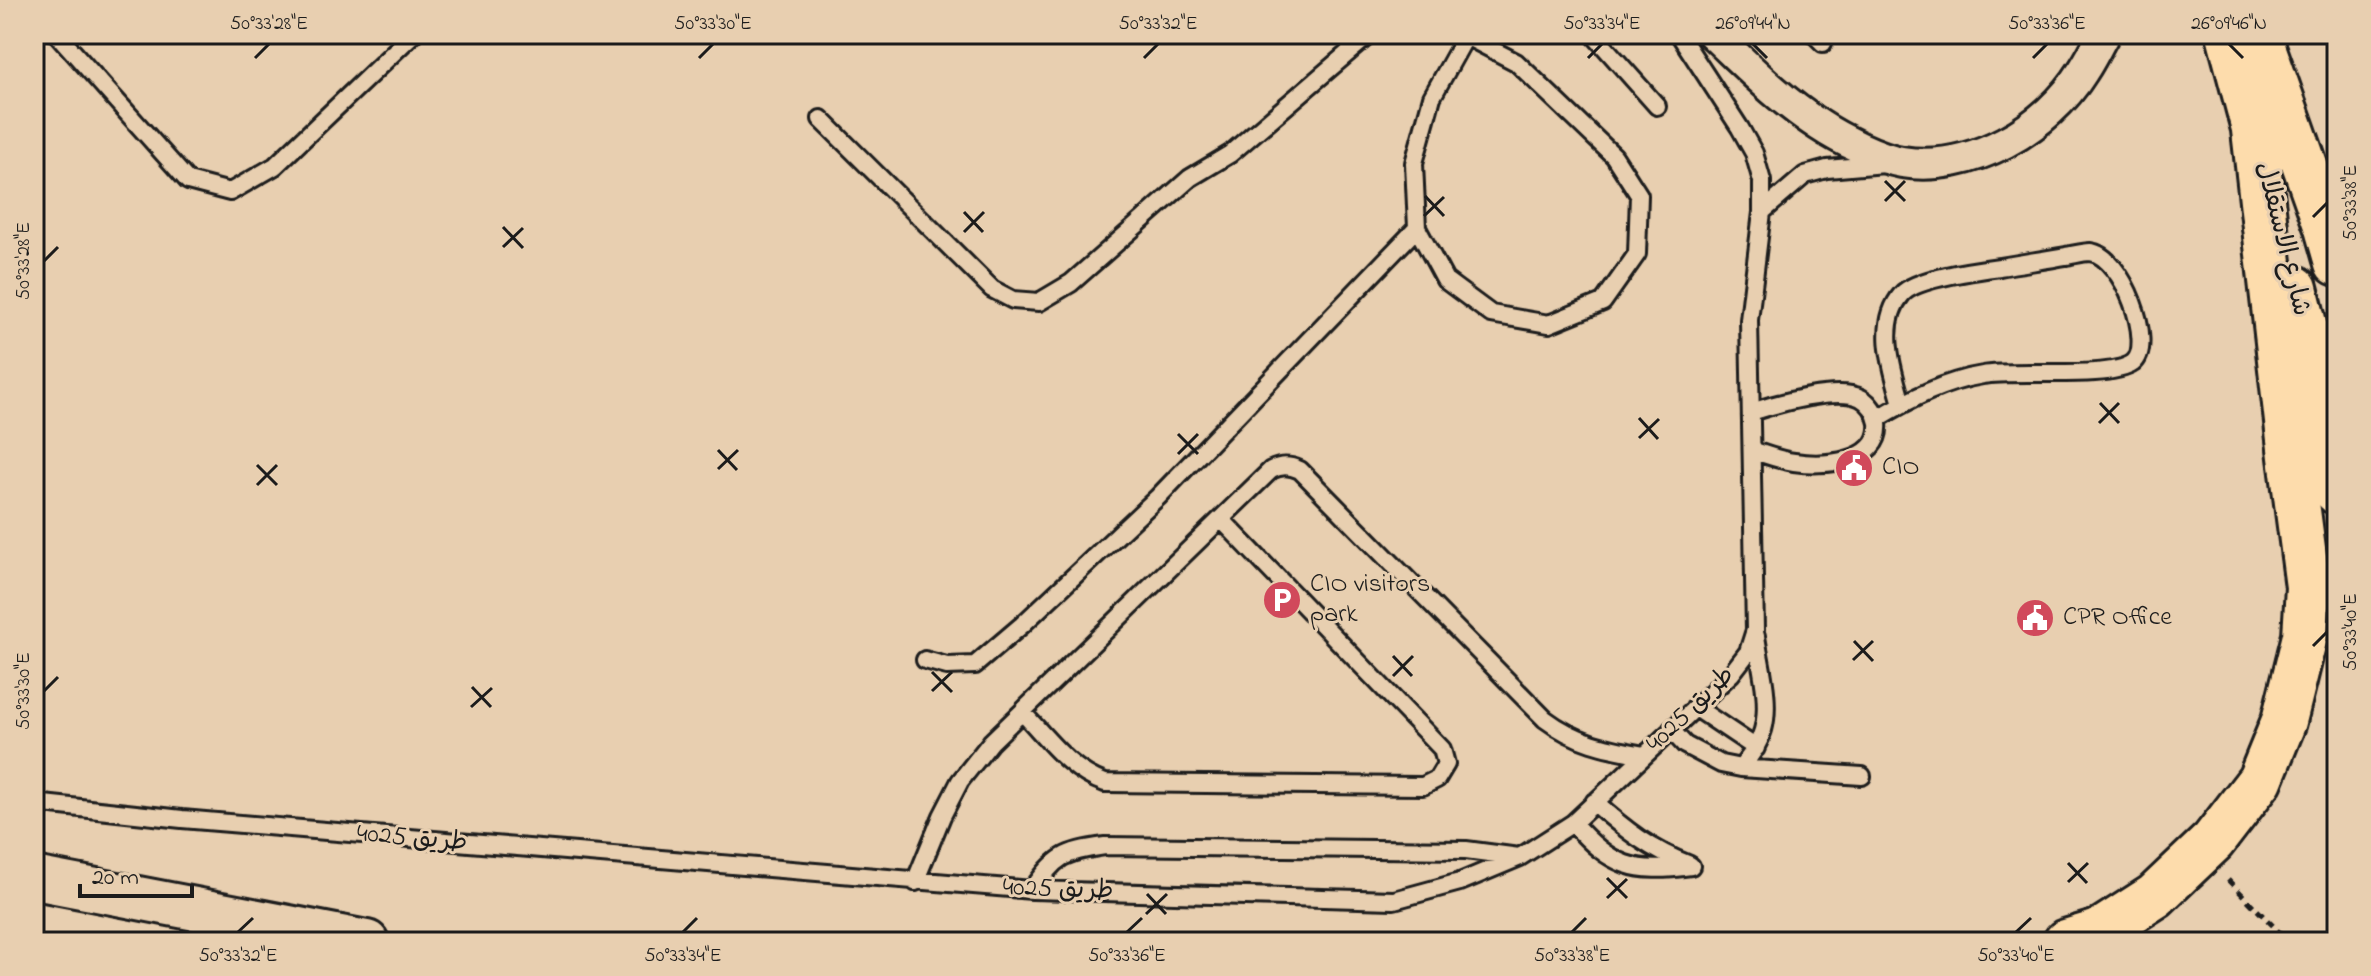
<svg xmlns="http://www.w3.org/2000/svg" width="2371" height="976" font-family="'Indie Flower','Playpen Sans Arabic',sans-serif">
<rect width="100%" height="100%" fill="#e8cfb0"/>
<filter id="ink" filterUnits="userSpaceOnUse"><feTurbulence type="fractalNoise" baseFrequency=".0125" numOctaves="2"/><feDisplacementMap in="SourceGraphic" scale="16" xChannelSelector="R" yChannelSelector="G"/><feConvolveMatrix kernelMatrix="1 2 1 2 8 2 1 2 1" color-interpolation-filters="sRGB"/></filter>
<g filter="url(#ink)">
<g fill="none" stroke-linecap="round" stroke-linejoin="round">
<defs>
<path id="lane" d="M 57,34 L 188,181 L 230,192 L 275,166 L 413,34
M 1593,34 L 1657,106
M 1814,34 L 1823,43
M 1466,36 L 1516,62 L 1614,156 L 1639,195 L 1637,254 L 1603,302 L 1549,324 L 1491,314 L 1445,280 L 1417,228 L 1414,163 L 1432,97 L 1466,36 L 1467,34
M 821,119 L 992,289 L 1013,300 L 1039,302 L 1071,283 L 1190,178 L 1230,154 L 1370,34
M 1762,212 L 1805,175 L 1827,169 L 1885,164
M 1751,412 C 1775,404 1838,386 1861,398 C 1870,403 1876,413 1878,423 C 1882,464 1822,466 1794,462 C 1779,460 1766,455 1752,450
M 1877,419 C 1910,399 1945,381 1983,375 C 2016,369 2110,380 2133,363 C 2156,345 2122,255 2090,252 C 2083,252 2073,255 2066,256 C 2044,260 2022,263 2000,267 C 1978,270 1916,278 1902,294 C 1876,324 1893,371 1902,404
M 925,660 L 947,666 L 975,665 L 1022,625 L 1158,497 L 1417,228
M 1695,707 L 1756,748
M 1022,712 C 1047,738 1070,771 1105,783 L 1423,786 L 1437,779 L 1446,764 L 1442,749 L 1221,519
M 1671,730 L 1685,745 L 1721,764 L 1741,768 L 1862,776
M 1741,768 C 1750,756 1759,745 1763,730 C 1771,701 1760,665 1756,636
M 1594,802 C 1625,830 1651,850 1690,865
M 34,803 L 182,819 L 1032,890 L 1394,900 L 1460,882 L 1520,857 L 1573,823 L 1731,674 L 1748,652 L 1755,630 L 1749,320 L 1762,212 L 1762,181 L 1754,153 L 1740,128 L 1679,34
M 1573,823 C 1611,867 1635,874 1691,866
M 915,882 L 942,816 L 960,781 L 991,742 L 1271,470 C 1281,465 1289,465 1300,470 L 1545,719 C 1577,743 1606,748 1644,755
M 1032,890 C 1057,856 1062,852 1105,846 L 1466,850 L 1519,857"/>
<path id="street" d="M 1713,34 C 1747,66 1780,100 1819,125 C 1840,139 1878,158 1902,162 C 1971,173 2047,129 2083,71 C 2091,59 2097,46 2104,34"/>
<path id="secondary" d="M 34,878 L 367,942"/>
<path id="primary" d="M 2229,34 L 2262,159
M 2254,34 L 2264,50 L 2327,228 L 2337,263
M 2295,288 L 2319,384 L 2337,492
M 2066,942 L 2099,932 L 2155,896 L 2213,841 L 2260,780 L 2284,721 L 2305,636 L 2308,587 L 2291,457 L 2254,130"/>
</defs>
<use href="#lane" stroke="#1c1c1c" stroke-width="22"/>
<use href="#street" stroke="#1c1c1c" stroke-width="36"/>
<use href="#secondary" stroke="#1c1c1c" stroke-width="48"/>
<use href="#primary" stroke="#1c1c1c" stroke-width="50"/>
<path stroke="#1c1c1c" stroke-width="5" stroke-dasharray="8 6" stroke-linecap="butt" d="M 2228,880 L 2289,942"/>
<use href="#lane" stroke="#e8cfb0" stroke-width="16"/>
<use href="#street" stroke="#e8cfb0" stroke-width="30"/>
<use href="#secondary" stroke="#e8cfb0" stroke-width="42"/>
<use href="#primary" stroke="#fddcac" stroke-width="44"/>
</g>
</g>
<path fill="none" stroke="#1c1c1c" stroke-width="3" d="M 1753,44 L 1767,58M 2229,44 L 2243,58M 255,58 L 269,44M 699,58 L 713,44M 1144,58 L 1158,44M 1588,58 L 1602,44M 2033,58 L 2047,44M 1885,181 L 1905,201M 1425,196 L 1444,216M 1885,201 L 1905,181M 964,212 L 983,232M 1424,216 L 1444,197M 2313,217 L 2327,203M 503,227 L 523,248M 964,232 L 984,212M 503,247 L 523,228M 44,261 L 58,247M 2100,403 L 2119,423M 1639,418 L 1658,439M 2099,423 L 2119,403M 1178,434 L 1198,454M 1639,438 L 1659,419M 718,450 L 737,470M 1178,454 L 1198,434M 257,465 L 277,485M 718,469 L 738,450M 257,485 L 277,465M 1854,641 L 1873,661M 2313,646 L 2327,632M 1393,656 L 1412,676M 1853,660 L 1873,641M 932,672 L 952,692M 1393,676 L 1413,656M 472,687 L 491,707M 44,691 L 58,677M 932,691 L 952,672M 471,707 L 492,688M 2068,863 L 2087,883M 1607,878 L 1627,898M 2068,882 L 2088,863M 1147,894 L 1166,914M 1607,898 L 1627,879M 1146,914 L 1167,894M 238,932 L 253,918M 683,932 L 697,918M 1127,932 L 1142,918M 1572,932 L 1586,918M 2016,932 L 2031,918"/>
<defs>
<symbol id="civic-disc" viewBox="-11 -11 22 22"><circle r="9.5" fill="#d1495b" stroke="#e8cfb0"/><path d="M-.6-6.5H3V-4.5H.6V-3L4-1V1h2V6H-6V1h2V-1L-.6-3ZM-1.2 2.5V6h2.4V2.5Z" fill="#fff"/></symbol>
<symbol id="parking-disc" viewBox="-11 -11 22 22"><circle r="9.5" fill="#d1495b" stroke="#e8cfb0"/><path d="M-3.5-5.5H1a3.5 3.5 0 0 1 0 7H-1V5.5H-3.5ZM-1-3.4V-.6H.8a1.4 1.4 0 0 0 0-2.8Z" fill="#fff"/></symbol>
</defs>
<g fill-rule="evenodd">
<use href="#civic-disc" x="1832" y="446" width="44" height="44"/>
<use href="#parking-disc" x="1260" y="578" width="44" height="44"/>
<use href="#civic-disc" x="2013" y="596" width="44" height="44"/>
</g>
<g text-anchor="middle" dominant-baseline="central" stroke-width="6" stroke-linejoin="round" paint-order="stroke">
<g font-size="26" fill="#1c1c1c" stroke="#e8cfb0">
<text transform="translate(2282 239) rotate(76)">شارع الاستقلال</text>
<text transform="translate(1691 710) rotate(-44)">طريق 4025</text>
<text transform="translate(412 839) rotate(5)">طريق 4025</text>
<text transform="translate(1058 890) rotate(2)">طريق 4025</text>
</g>
<g font-size="26" fill="#1c1c1c" stroke="#e8cfb0" text-anchor="start">
<text x="1882" y="468">CIO</text>
<text x="1310" y="585">CIO visitors<tspan x="1310" dy="30">park</tspan></text>
<text x="2063" y="618">CPR Office</text>
</g>
</g>
<rect width="2371" height="976" fill="none" stroke="#e8cfb0" stroke-width="88"/>
<path d="M80 884v12h112v-12" fill="none" stroke="#1c1c1c" stroke-width="4"/>
<text x="92" y="884" font-size="24" fill="#1c1c1c" stroke="#e8cfb0" stroke-width="6" paint-order="stroke">20 m</text>
<rect x="44" y="44" width="2283" height="888" fill="none" stroke="#1c1c1c" stroke-width="3"/>
<g font-size="20" text-anchor="middle" fill="#1c1c1c">
<text x="269" y="29">50°33'28"E</text>
<text x="713" y="29">50°33'30"E</text>
<text x="1158" y="29">50°33'32"E</text>
<text x="1602" y="29">50°33'34"E</text>
<text x="1753" y="29">26°09'44"N</text>
<text x="2047" y="29">50°33'36"E</text>
<text x="2229" y="29">26°09'46"N</text>
<text transform="translate(2349 203) rotate(-90)" y="7">50°33'38"E</text>
<text transform="translate(22 261) rotate(-90)" y="7">50°33'28"E</text>
<text transform="translate(2349 632) rotate(-90)" y="7">50°33'40"E</text>
<text transform="translate(22 691) rotate(-90)" y="7">50°33'30"E</text>
<text x="238" y="961">50°33'32"E</text>
<text x="683" y="961">50°33'34"E</text>
<text x="1127" y="961">50°33'36"E</text>
<text x="1572" y="961">50°33'38"E</text>
<text x="2016" y="961">50°33'40"E</text>
</g>
</svg>
